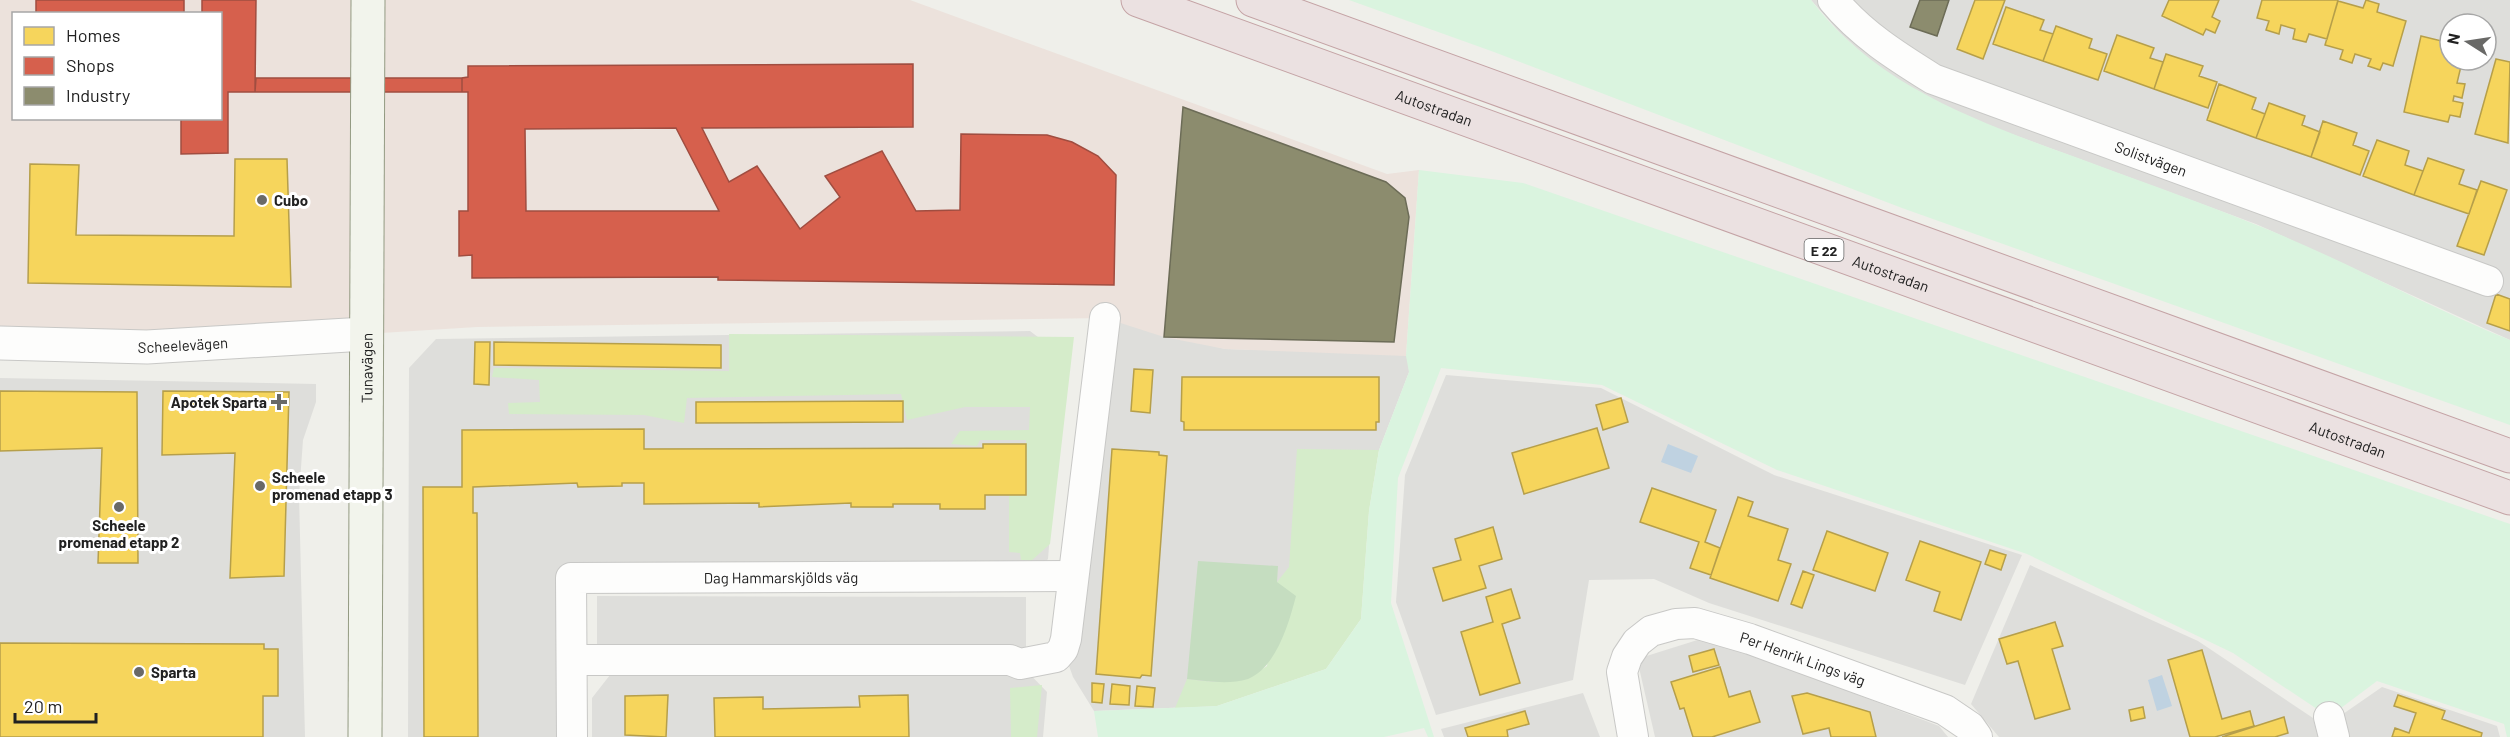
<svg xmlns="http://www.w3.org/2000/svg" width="2510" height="737" font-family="Barlow,sans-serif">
<rect width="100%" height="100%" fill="#efefea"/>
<path fill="#dededb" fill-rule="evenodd" d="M 1811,0 L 2510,0 L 2510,340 L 2256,224 L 1976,121 L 1922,95 L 1875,65 L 1840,33 ZM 2450,24 L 2486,24 L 2486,60 L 2450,60 Z
M 1105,318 L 1225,349 L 1408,354 L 1409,372 L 1379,450 L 1217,706 L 1094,711 L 1073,677 L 1063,649 Z
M 1030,331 L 1064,357 L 1048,559 L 1022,588 L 572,578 L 568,737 L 408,737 L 409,368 L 436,339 Z
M 1446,375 L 1601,388 L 1774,475 L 2022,555 L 1965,685 L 1709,603 L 1654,579 L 1589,580 L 1573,680 L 1436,715 L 1396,602 L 1405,475 Z
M 0,378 L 316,384 L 316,402 L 303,440 L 299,495 L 305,737 L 0,737 Z
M 2030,565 L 2198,641 L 2313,718 L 2318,737 L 1999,737 L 1971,704 Z
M 597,596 L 1026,597 L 1026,648 L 597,647 Z
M 1707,637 L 1939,726 L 1948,737 L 1655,737 L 1637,659 Z
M 1020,664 L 1047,692 L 1043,737 L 592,737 L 592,698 L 610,675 Z
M 2382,687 L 2497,726 L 2500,737 L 2350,737 L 2343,714 Z
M 1583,693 L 1600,737 L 1444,737 L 1441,729 Z"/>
<path fill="#ece2dc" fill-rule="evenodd" d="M 0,0 L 910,0 L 1387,174 L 1419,170 L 1406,356 L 1225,349 L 1164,337 L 1105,318 L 477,327 L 365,334 L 0,343 ZM 14,14 L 220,14 L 220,118 L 14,118 Z"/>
<path fill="#d5ecca" d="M 729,334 L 1074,337 L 1050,544 L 1031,561 L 1021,560 L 1020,553 L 1009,552 L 1009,495 L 1027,496 L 1026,440 L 980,440 L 977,446 L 951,444 L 960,431 L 1029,430 L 1030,407 L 965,407 L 907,420 L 901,394 L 687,398 L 684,423 L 644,415 L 509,414 L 508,403 L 540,402 L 539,380 L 492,377 L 494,368 L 729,371 Z
M 1297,449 L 1379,450 L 1369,511 L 1361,619 L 1326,669 L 1217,706 L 1175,708 L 1187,679 C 1220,683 1238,685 1267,666 L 1277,582 L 1289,567 Z
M 1042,685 L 1037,737 L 1011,737 L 1010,688 Z"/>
<path fill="#c5ddc0" d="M 1198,561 L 1278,566 L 1277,582 L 1296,596 C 1289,623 1276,668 1248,679 C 1228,685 1207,681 1187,679 Z"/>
<path fill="#daf4df" d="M 1349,0 L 1811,0 C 1875,84 1971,119 2067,154 C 2129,177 2192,199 2254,224 C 2341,258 2423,305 2510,340 L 2510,425 L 1902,208 L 1494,52 Z
M 1419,170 L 1523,183 L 2510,524 L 2510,737 L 2507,737 L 2504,724 L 2377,681 L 2329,717 L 2233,653 L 2027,554 L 1777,470 L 1602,385 L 1441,368 L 1398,478 L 1391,603 L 1434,737 L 1428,737 L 1424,728 L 1384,737 L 1098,737 L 1094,711 L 1217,706 L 1326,669 L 1361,619 L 1369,511 L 1379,450 L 1409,372 L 1406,356 Z"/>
<path fill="#bfd2e1" d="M 1668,444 L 1698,456 L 1691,473 L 1661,462 Z
M 2162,675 L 2172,706 L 2157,711 L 2148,680 Z"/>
<path fill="#f6d55c" stroke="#b69f4a" stroke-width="1.5" d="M 1975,0 L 2005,0 L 1983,59 L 1957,49 Z
M 2169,0 L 2219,0 L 2212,17 L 2220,21 L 2215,33 L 2206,29 L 2203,35 L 2162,16 Z
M 2262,0 L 2338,0 L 2327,39 L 2309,34 L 2306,42 L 2293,39 L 2295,29 L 2281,25 L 2279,34 L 2266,30 L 2269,21 L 2257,18 Z
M 2366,0 L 2379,4 L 2377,12 L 2406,21 L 2393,66 L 2383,63 L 2380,70 L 2368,66 L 2371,59 L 2355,54 L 2352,63 L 2340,59 L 2343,50 L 2325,45 L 2338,1 L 2363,8 Z
M 2006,7 L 2044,20 L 2040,30 L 2053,34 L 2043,61 L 1993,44 Z
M 2056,26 L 2092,39 L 2089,48 L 2107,54 L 2098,80 L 2043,61 Z
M 2117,35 L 2154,48 L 2150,58 L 2163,62 L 2154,89 L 2104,71 Z
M 2421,36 L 2450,43 L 2450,60 L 2471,60 L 2469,68 L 2461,66 L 2457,83 L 2465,84 L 2462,98 L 2454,96 L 2453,101 L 2463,103 L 2460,117 L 2450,115 L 2448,122 L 2404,112 Z
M 2166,54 L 2203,66 L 2199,76 L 2217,82 L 2208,108 L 2154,89 Z
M 2496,59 L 2510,62 L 2508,143 L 2475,134 Z
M 2219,84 L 2256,98 L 2252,109 L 2265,114 L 2256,138 L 2207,120 Z
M 2269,103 L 2305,116 L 2302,125 L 2320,132 L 2311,157 L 2256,138 Z
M 2323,121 L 2357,133 L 2353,145 L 2369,151 L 2360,175 L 2311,157 Z
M 2377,140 L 2409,151 L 2405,165 L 2423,171 L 2414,195 L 2363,176 Z
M 2428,158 L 2464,170 L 2459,184 L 2477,190 L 2469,214 L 2414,195 Z
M 235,159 L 287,159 L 291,287 L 28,283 L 30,164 L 79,165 L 76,235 L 234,236 Z
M 2481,181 L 2507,190 L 2484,255 L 2457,246 Z
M 2496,294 L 2510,299 L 2510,331 L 2487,323 Z
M 475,342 L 490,342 L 489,385 L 474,384 Z
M 494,342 L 721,345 L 721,368 L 494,365 Z
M 1134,369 L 1153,370 L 1150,413 L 1131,411 Z
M 1182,377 L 1379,377 L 1379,422 L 1376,422 L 1376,430 L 1184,430 L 1184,422 L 1181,421 Z
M 0,391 L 137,392 L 138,563 L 98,563 L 102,448 L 0,451 Z
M 163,391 L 289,392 L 284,576 L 230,578 L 235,453 L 162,455 Z
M 1621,398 L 1628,422 L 1603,430 L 1596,405 Z
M 903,401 L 903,422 L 696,423 L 696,402 Z
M 1597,428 L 1609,468 L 1524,494 L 1512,453 Z
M 644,429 L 644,449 L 983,448 L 983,444 L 1026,444 L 1026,495 L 985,495 L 985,509 L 940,509 L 940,504 L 893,504 L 893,507 L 851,507 L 851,503 L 759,507 L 759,503 L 644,504 L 644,483 L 622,483 L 622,486 L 578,487 L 577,483 L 473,487 L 473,513 L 477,513 L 478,737 L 424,737 L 423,487 L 462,487 L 462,430 Z
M 1112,449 L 1159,452 L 1159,455 L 1167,456 L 1151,676 L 1142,675 L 1140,678 L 1096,674 Z
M 1652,488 L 1716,510 L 1705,542 L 1720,548 L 1711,575 L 1690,568 L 1699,542 L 1640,522 Z
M 1738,497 L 1753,502 L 1748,516 L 1788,529 L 1778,560 L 1791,564 L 1778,601 L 1710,578 Z
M 1493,527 L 1502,559 L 1479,566 L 1486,588 L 1443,601 L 1433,568 L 1461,560 L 1455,539 Z
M 1827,531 L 1888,553 L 1875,591 L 1813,570 Z
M 1920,541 L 1981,562 L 1961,620 L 1934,611 L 1940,592 L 1906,580 Z
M 1990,550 L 2006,555 L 2001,570 L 1985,564 Z
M 1803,571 L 1814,575 L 1802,608 L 1791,604 Z
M 1511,589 L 1520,618 L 1502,624 L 1520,683 L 1480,695 L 1461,632 L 1493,622 L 1486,597 Z
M 2055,622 L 2063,646 L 2052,649 L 2070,709 L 2035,719 L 2018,661 L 2007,664 L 1999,639 Z
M 0,643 L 264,644 L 264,649 L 278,649 L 278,696 L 263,696 L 263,737 L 0,737 Z
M 1714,649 L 1719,665 L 1693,672 L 1689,656 Z
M 2202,650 L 2222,719 L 2250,711 L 2254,726 L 2215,737 L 2190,737 L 2168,660 Z
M 1720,667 L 1729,697 L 1750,691 L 1760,722 L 1712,737 L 1693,737 L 1684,708 L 1680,709 L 1671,682 Z
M 1092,683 L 1104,684 L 1102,703 L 1092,702 Z
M 1112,684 L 1130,686 L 1129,705 L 1110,704 Z
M 1137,686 L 1155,688 L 1153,707 L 1135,706 Z
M 1807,693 L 1870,712 L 1876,737 L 1831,737 L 1829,728 L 1803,734 L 1792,696 Z
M 668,695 L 666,737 L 625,735 L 625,696 Z
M 908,695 L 909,737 L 715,737 L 714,698 L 763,697 L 763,709 L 860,707 L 859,696 Z
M 2398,695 L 2445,711 L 2442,719 L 2482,733 L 2481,737 L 2392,737 L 2395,728 L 2409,733 L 2416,713 L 2394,706 Z
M 2143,707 L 2145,718 L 2131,721 L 2129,710 Z
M 1525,711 L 1529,724 L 1507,730 L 1508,737 L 1468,737 L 1465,728 Z
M 2284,717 L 2288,733 L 2275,737 L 2222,737 Z"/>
<path fill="#d6604d" stroke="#a04d40" stroke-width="1.5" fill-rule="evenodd" d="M 36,0 L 184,0 L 184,14 L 36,14 Z
M 202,0 L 256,0 L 255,92 L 228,92 L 228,153 L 181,154 L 181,118 L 220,118 L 220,14 L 202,14 Z
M 913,64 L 913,127 L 702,128 L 729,182 L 757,166 L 800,229 L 840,197 L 825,176 L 882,151 L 916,211 L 960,210 L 961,134 L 1047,135 L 1072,142 L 1098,156 L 1116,175 L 1114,285 L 718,280 L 718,277 L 472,278 L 472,255 L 459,256 L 459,211 L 468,211 L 468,92 L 462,92 L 462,78 L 468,77 L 468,66 ZM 676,128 L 719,211 L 526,211 L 525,129 Z
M 256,78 L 462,78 L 462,92 L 255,92 Z"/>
<path fill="#8c8c6e" stroke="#6c6c57" stroke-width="1.5" d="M 1920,0 L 1949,0 L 1937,36 L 1910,27 Z
M 1183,107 L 1386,182 L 1405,198 L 1409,217 L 1394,342 L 1164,337 Z"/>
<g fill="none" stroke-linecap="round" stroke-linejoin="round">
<defs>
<g id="minor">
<path id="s1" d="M 1833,0 C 1861,34 1896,56 1933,79 L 2488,281"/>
<path d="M 572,660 L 1010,660 L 1020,664 L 1056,657 L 1063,649 L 1066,639 L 1105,318"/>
<path d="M 2329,717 L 2334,737"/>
<path id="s2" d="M 572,737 L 571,578 L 1073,576"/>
<path id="s3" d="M 1633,737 L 1622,672 L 1627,657 L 1637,642 L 1651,631 L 1676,624 L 1695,623 L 1750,639 L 1945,710 L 1970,727 L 1977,737"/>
</g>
<g id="tertiary">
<path id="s4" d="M 0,343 L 147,347 L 365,334"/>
</g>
<g id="secondary">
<path id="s5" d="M 365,737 L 368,0"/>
</g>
<g id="motorway">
<path id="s6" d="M 1138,0 L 2510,498"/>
<path d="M 1253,0 L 2510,456"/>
</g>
</defs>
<use href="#minor" stroke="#c8c8c6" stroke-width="32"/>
<use href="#tertiary" stroke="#c8c8c6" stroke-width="35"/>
<use href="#secondary" stroke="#939a82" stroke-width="35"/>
<use href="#motorway" stroke="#c4a3a5" stroke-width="35"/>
<use href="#minor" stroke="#fdfdfc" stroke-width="30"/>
<use href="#tertiary" stroke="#fdfdfc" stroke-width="33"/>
<use href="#secondary" stroke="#f2f4ec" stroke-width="33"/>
<use href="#motorway" stroke="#ebe1e1" stroke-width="33"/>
</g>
<g fill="#696967" stroke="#fff" stroke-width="2">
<circle cx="262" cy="200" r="6"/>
<path d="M276 393h6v6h6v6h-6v6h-6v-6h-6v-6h6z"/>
<circle cx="260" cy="486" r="6"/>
<circle cx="119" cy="507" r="6"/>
<circle cx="139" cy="672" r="6"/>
</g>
<g text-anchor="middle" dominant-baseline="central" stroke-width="6" stroke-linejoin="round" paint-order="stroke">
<rect fill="#fff" stroke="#646464" stroke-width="1.5" x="1804.5" y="239" width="39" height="22" rx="4.5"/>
<g font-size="14" font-weight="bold" fill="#212121">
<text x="1824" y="250">E 22</text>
</g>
<g font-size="15" fill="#212121" stroke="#fff">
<text stroke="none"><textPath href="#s6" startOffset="315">Autostradan</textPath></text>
<text stroke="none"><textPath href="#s1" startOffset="360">Solistvägen</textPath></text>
<text stroke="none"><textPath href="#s6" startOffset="801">Autostradan</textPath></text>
<text stroke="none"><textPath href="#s4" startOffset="183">Scheelevägen</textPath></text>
<text stroke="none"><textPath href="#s5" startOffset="369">Tunavägen</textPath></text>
<text stroke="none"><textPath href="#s6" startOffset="1287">Autostradan</textPath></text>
<text stroke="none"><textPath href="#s2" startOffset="369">Dag Hammarskjölds väg</textPath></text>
<text stroke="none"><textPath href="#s3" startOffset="276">Per Henrik Lings väg</textPath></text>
</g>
<g font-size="15" font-weight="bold" fill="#212121" stroke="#fff" text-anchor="start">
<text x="274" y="200">Cubo</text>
<text x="267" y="402" text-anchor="end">Apotek Sparta</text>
<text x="272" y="477">Scheele<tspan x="272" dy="17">promenad etapp 3</tspan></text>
<text x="119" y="525" text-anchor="middle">Scheele<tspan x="119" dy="17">promenad etapp 2</tspan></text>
<text x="151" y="672">Sparta</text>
</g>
</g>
<rect x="12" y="12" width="210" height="108" fill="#ffffff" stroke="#a6a6a6" stroke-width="1.5"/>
<rect x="24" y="27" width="30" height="18" fill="#f6d55c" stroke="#a6a6a6" stroke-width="1.5"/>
<text x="66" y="42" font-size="18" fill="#212121">Homes</text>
<rect x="24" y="57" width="30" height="18" fill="#d6604d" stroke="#a6a6a6" stroke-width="1.5"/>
<text x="66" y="72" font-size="18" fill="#212121">Shops</text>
<rect x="24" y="87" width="30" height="18" fill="#8c8c6e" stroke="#a6a6a6" stroke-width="1.5"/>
<text x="66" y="102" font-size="18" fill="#212121">Industry</text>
<g transform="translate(2468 42) rotate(282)"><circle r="28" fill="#ffffff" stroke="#a6a6a6" stroke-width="1.5"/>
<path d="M0-4.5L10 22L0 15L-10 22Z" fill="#696967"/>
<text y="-9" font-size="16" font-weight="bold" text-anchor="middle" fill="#212121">N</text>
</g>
<path d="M15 713v9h81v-9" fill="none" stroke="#212121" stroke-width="3"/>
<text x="24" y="713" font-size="18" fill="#212121" stroke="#ffffff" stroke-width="4.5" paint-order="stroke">20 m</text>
</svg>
